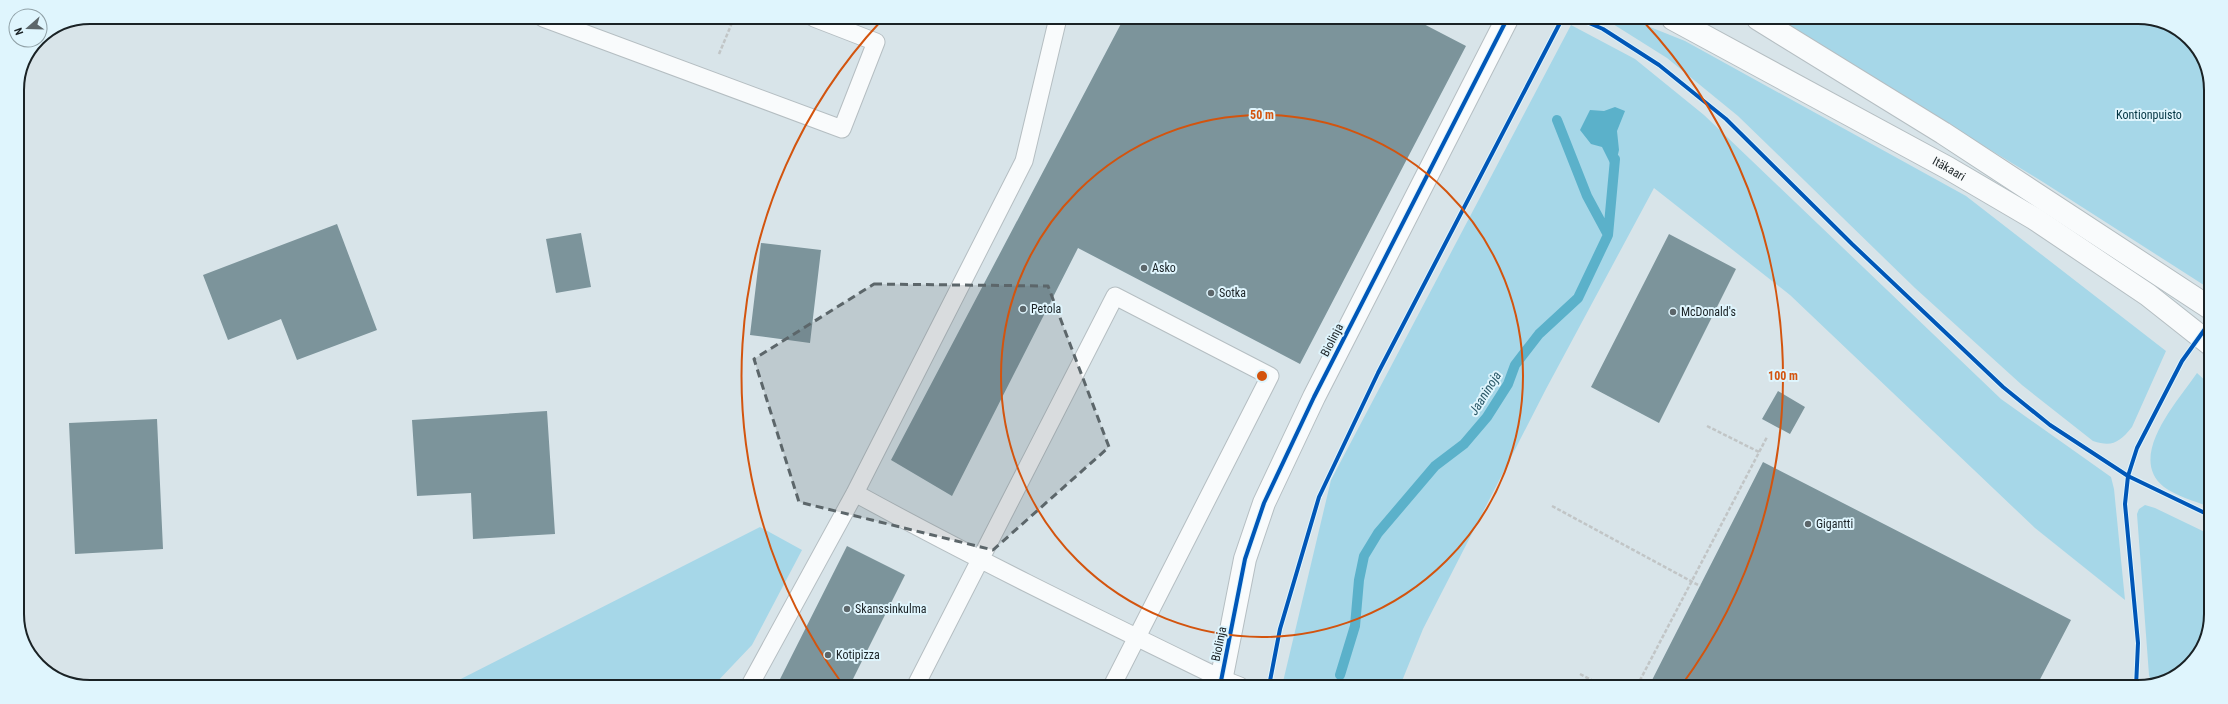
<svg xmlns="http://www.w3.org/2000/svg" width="2228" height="704" font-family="'Roboto Condensed',sans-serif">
<rect width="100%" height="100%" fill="#d8e4e9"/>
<path fill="#a6d7e8" d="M 1605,19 L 1630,19 L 1685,41 L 1966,196 L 2166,351 L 2132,427 C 2119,443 2112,447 2093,441 L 2022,385 L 1915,288 L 1738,116 L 1667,58 Z
M 1775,19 L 2157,20 L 2196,45 L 2211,85 L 2210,289 L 2043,182 Z
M 1571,25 L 1635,59 L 1704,115 L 2001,399 L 2111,477 L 2114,489 L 2125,600 L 2035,528 L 1790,295 L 1654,188 L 1546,389 L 1423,629 L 1400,686 L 1282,686 L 1331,480 Z
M 2197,373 L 2210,385 L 2209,507 C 2195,501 2176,496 2164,487 C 2126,457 2178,401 2197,373 Z
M 2145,505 L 2155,508 L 2209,534 L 2208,633 L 2183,672 L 2151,683 L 2149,675 L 2137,514 L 2139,509 Z
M 760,527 L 802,550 L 752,645 L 714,685 L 449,685 Z"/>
<path fill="#5bb1ca" d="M 1615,107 L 1625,111 L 1617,131 L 1619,150 L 1614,171 L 1602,147 L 1591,144 L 1580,130 L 1590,110 L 1604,111 Z"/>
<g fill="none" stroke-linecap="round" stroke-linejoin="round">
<path stroke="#5bb1ca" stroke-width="10" d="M 1608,235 L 1615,159
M 1340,675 L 1355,626 L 1359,580 L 1364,556 L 1378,533 L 1435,466 L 1464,444 L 1487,417 L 1508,384 L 1515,365 L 1539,334 L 1578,298 L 1608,235 L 1587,196 L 1557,120"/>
</g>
<path fill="#7c949b" d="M 1124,18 L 1414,19 L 1466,46 L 1300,364 L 1078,248 L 952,496 L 891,460 Z
M 337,224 L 377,330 L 297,360 L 281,319 L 228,340 L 203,275 Z
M 581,233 L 591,287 L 556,293 L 546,239 Z
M 1669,234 L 1736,269 L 1659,423 L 1591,387 Z
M 761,243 L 821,250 L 810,343 L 750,335 Z
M 1778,391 L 1805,407 L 1790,434 L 1762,419 Z
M 547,411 L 555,534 L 473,539 L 471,493 L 417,496 L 412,420 Z
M 157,419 L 163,549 L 75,554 L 69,423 Z
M 1763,462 L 2071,620 L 2036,687 L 1649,686 Z
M 847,546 L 905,575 L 850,685 L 777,685 Z"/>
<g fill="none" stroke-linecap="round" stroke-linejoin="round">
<defs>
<path id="service" d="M 543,18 L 842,129 L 876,42 L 814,18
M 855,493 C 975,559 1099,619 1222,679 L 1240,686
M 750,685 L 855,493 L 1024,161 L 1058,18
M 916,685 L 1115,296 L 1270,376 L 1112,686"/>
<path id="minor" d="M 1220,686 L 1245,559 L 1264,503 L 1314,397 L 1507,19"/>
<g id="tertiary">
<path id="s1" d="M 1673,19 L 1948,168 L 2035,219 L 2148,295 L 2210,344"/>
<path d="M 1758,19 L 1943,133 L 2210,308"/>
</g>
</defs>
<use href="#service" stroke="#b5bec2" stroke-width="19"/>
<use href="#minor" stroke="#b5bec2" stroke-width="24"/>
<use href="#tertiary" stroke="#b5bec2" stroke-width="24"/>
<path stroke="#c1c5c6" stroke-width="2.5" stroke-dasharray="4 2" stroke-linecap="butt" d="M 719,54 L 734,18
M 1707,426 L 1759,452
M 1552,506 L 1700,586
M 1580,674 L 1603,686
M 1637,686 L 1767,437"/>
<use href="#service" stroke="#f9fbfc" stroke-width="17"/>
<use href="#minor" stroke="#f9fbfc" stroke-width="22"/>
<use href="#tertiary" stroke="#f9fbfc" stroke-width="22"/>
<defs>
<path id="cycleway" d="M 1580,19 L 1603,29 L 1659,65 L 1726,119 L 1852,244 L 2003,387 L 2050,425 L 2128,476 L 2209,515
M 1220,686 L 1245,559 L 1264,503 L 1314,397 L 1507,19
M 1269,686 L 1280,629 L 1319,497 L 1378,373 L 1562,19
M 2136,687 L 2138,643 L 2125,504 L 2128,476 L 2137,448 L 2182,361 L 2210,322"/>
</defs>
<use href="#cycleway" stroke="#dff5fd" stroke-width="6"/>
<use href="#cycleway" stroke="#0057b8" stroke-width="4"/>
</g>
<path fill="#5c666a" fill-opacity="0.2" stroke="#5c666a" stroke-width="3" stroke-dasharray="8 5" stroke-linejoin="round" d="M 874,284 L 1048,286 L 1109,447 L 993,550 L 799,502 L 754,359 Z"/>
<g fill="none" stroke="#d3540e" stroke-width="2">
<circle cx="1262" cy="376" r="261"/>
<path d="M841 682A521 521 0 0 1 881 21M1643 21A521 521 0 0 1 1681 686"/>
</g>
<g fill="#5c666a" stroke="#dff5fd" stroke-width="1.5">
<circle cx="1144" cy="268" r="4"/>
<circle cx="1211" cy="293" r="4"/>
<circle cx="1023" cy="309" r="4"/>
<circle cx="1673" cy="312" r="4"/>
<circle cx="1808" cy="524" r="4"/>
<circle cx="847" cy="609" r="4"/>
<circle cx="828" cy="655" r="4"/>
</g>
<g text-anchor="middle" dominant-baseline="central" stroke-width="4" stroke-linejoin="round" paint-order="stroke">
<g font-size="12" fill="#003341" stroke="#dff5fd">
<text x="2149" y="115">Kontionpuisto</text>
</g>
<g font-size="12" fill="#1a2225" stroke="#dff5fd">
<text stroke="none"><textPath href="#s1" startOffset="314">Itäkaari</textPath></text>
<text transform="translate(1332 340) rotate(-63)">Biolinja</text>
<text transform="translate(1219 644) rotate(-78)">Biolinja</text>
</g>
<g font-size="12" fill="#1a2225" stroke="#dff5fd" text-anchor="start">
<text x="1152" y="268">Asko</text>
<text x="1219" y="293">Sotka</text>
<text x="1031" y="309">Petola</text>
<text x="1681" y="312">McDonald's</text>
<text x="1816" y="524">Gigantti</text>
<text x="855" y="609">Skanssinkulma</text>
<text x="836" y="655">Kotipizza</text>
</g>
<g font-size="13" font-style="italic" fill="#2a5867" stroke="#dff5fd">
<text transform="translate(1485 393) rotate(-58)">Jaaninoja</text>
</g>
</g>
<path d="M0 0H2228V704H0ZM90 24H2138A66 66 0 0 1 2204 90V614A66 66 0 0 1 2138 680H90A66 66 0 0 1 24 614V90A66 66 0 0 1 90 24Z" fill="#dff5fd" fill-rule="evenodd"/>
<path fill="none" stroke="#1a2225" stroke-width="2" d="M90 24H2138A66 66 0 0 1 2204 90V614A66 66 0 0 1 2138 680H90A66 66 0 0 1 24 614V90A66 66 0 0 1 90 24Z"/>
<circle cx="1262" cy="376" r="6" fill="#d3540e" stroke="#dff5fd" stroke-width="2"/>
<g font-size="12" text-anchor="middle" font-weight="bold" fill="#d3540e" stroke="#dff5fd" stroke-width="4" stroke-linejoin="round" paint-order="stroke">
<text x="1262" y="119">50 m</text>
<text x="1783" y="380">100 m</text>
</g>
<g transform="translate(28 28) rotate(250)"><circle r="19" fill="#dff5fd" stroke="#90a1a7"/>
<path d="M0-3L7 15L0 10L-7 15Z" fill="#5c666a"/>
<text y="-6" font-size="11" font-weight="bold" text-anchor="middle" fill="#1a2225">N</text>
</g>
</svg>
